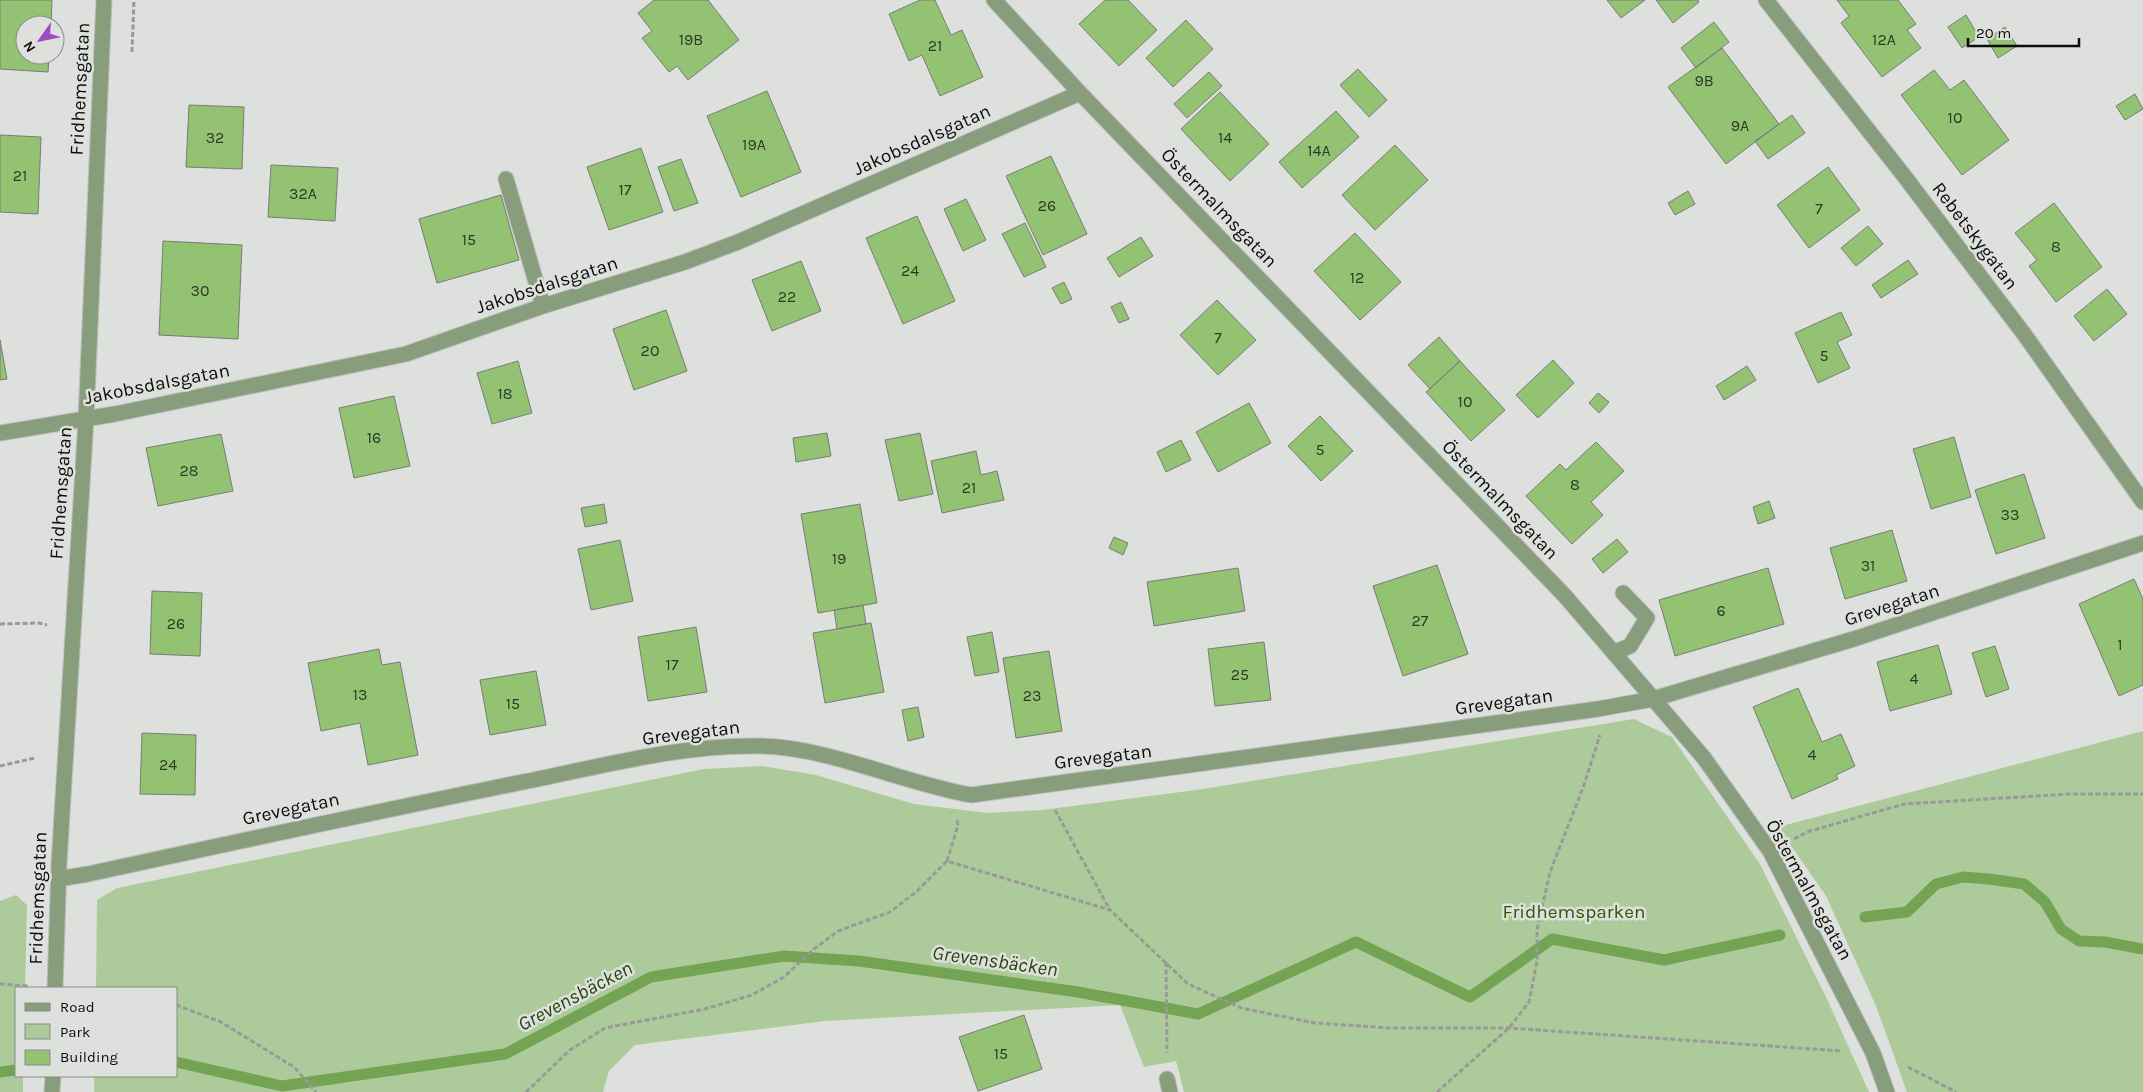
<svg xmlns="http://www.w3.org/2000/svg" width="2143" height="1092" font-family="Karla,sans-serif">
<rect width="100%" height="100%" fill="#dee0dd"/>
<path fill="#adcb9a" d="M 1634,719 L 1672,737 L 1760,864 L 1826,997 L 1869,1092 L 1184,1092 L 1176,1061 L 1144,1067 L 1120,1005 L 825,1021 L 635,1045 L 609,1071 L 603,1092 L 94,1092 L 94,1076 L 176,1076 L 176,988 L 96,988 L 97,900 L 117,888 L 704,769 L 762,766 L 816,775 L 914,804 L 988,813 L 1042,810 L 1196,790 Z
M 2143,731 L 2143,1092 L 1907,1092 L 1876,1006 L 1826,896 L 1778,827 Z
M 16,895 L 27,905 L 25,988 L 16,988 L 16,1076 L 23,1076 L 23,1092 L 0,1092 L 0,901 Z"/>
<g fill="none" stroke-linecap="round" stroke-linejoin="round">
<path stroke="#74a354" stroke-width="11" d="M 1865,917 L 1907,912 L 1936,884 L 1963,877 L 1989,879 L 2024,884 L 2045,902 L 2061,929 L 2079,941 L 2105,942 L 2143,949
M 176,1062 L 282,1086 L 505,1054 L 651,977 L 784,956 L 859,961 L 1078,992 L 1198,1014 L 1356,942 L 1470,997 L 1552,939 L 1664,960 L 1780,935
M 0,1072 L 16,1070"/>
</g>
<path fill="#92c272" stroke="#797b78" d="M 0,0 L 52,0 L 51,25 L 25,25 L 25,55 L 49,55 L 48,72 L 0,69 Z
M 654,0 L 708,0 L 739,40 L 688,80 L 677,66 L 669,72 L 642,38 L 652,31 L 638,13 Z
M 920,0 L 935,0 L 951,35 L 962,30 L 983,77 L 940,96 L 922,55 L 909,61 L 889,14 Z
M 1105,0 L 1128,0 L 1157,30 L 1119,66 L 1079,24 Z
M 1607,0 L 1645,0 L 1621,18 Z
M 1656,0 L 1698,0 L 1699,2 L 1673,23 Z
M 1837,0 L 1898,0 L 1916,24 L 1907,30 L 1921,48 L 1882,77 L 1841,23 L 1849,16 Z
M 1966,15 L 1979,37 L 1962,48 L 1948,27 Z
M 1186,20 L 1213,49 L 1173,87 L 1146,58 Z
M 1714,22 L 1729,42 L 1696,68 L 1681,48 Z
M 2005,27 L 2017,46 L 1998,58 L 1987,39 Z
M 1722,48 L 1779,124 L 1726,164 L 1668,87 Z
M 1358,69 L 1387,100 L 1369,117 L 1340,85 Z
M 1934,70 L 1950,90 L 1964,80 L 2009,140 L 1962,175 L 1901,95 Z
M 1209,72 L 1222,86 L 1187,118 L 1174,104 Z
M 767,91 L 801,172 L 741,197 L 707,116 Z
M 1220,92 L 1269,144 L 1230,181 L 1181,129 Z
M 2135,94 L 2143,109 L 2125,120 L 2116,106 Z
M 189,105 L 244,107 L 242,169 L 186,167 Z
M 1336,111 L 1359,137 L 1302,188 L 1279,162 Z
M 1792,115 L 1805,133 L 1768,159 L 1755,141 Z
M 0,135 L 41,137 L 38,214 L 0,212 Z
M 1395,145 L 1428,180 L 1375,230 L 1342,195 Z
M 641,148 L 663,212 L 609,230 L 587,167 Z
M 1051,156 L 1087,234 L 1043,255 L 1006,176 Z
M 681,159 L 698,203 L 674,211 L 658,167 Z
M 271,165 L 338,168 L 335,221 L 268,217 Z
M 1828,167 L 1860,210 L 1809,248 L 1777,205 Z
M 1688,191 L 1695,204 L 1675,215 L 1668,203 Z
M 501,195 L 519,260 L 437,283 L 419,219 Z
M 966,199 L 986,240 L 963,251 L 944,209 Z
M 2054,203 L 2102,267 L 2056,302 L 2029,266 L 2037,260 L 2015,233 Z
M 917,216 L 955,301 L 903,324 L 866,238 Z
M 1025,223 L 1046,267 L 1024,277 L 1002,234 Z
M 1868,226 L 1883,244 L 1856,266 L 1841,248 Z
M 1355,233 L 1401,282 L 1360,320 L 1314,271 Z
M 1141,237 L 1153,256 L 1119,277 L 1107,258 Z
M 163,241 L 242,245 L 238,339 L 159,335 Z
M 1908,260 L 1918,274 L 1881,298 L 1872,285 Z
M 801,261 L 821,311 L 772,331 L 752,280 Z
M 1064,282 L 1072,299 L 1061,304 L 1052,288 Z
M 2107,289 L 2127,314 L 2094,341 L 2074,316 Z
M 1217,300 L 1256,340 L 1218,375 L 1180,335 Z
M 1121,302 L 1129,319 L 1119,323 L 1111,307 Z
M 666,310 L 687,371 L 634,390 L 613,329 Z
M 1841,312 L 1852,335 L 1837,342 L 1850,368 L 1818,383 L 1795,333 Z
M 1439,337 L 1460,361 L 1430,389 L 1408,365 Z
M 0,340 L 7,379 L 0,380 Z
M 1553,360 L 1574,383 L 1538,418 L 1516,395 Z
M 518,361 L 532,413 L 492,424 L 477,373 Z
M 1460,361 L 1505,410 L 1471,441 L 1426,392 Z
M 1747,366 L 1756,380 L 1724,400 L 1716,386 Z
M 1598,393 L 1609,402 L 1599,413 L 1589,403 Z
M 394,396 L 410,466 L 354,478 L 339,408 Z
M 1249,403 L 1271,443 L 1218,472 L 1196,432 Z
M 1320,416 L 1353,451 L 1321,481 L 1288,446 Z
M 827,433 L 831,456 L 796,462 L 793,438 Z
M 920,433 L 933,494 L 899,501 L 885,440 Z
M 221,434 L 233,491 L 158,506 L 146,448 Z
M 1954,437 L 1971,497 L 1931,509 L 1913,449 Z
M 1181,440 L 1191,460 L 1166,472 L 1157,452 Z
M 1596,442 L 1624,471 L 1591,502 L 1603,515 L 1572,544 L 1526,496 L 1560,464 L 1566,470 Z
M 976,451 L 981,475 L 997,471 L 1004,500 L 942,513 L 931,461 Z
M 2024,474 L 2045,538 L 1996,554 L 1975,490 Z
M 1769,501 L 1775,518 L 1758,524 L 1753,507 Z
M 604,504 L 607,523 L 585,527 L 581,508 Z
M 860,504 L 877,603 L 818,613 L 801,514 Z
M 1892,530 L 1907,581 L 1845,599 L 1830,548 Z
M 1114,537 L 1128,543 L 1123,555 L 1109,548 Z
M 1617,539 L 1628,552 L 1603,573 L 1592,559 Z
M 620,540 L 633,601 L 591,610 L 578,549 Z
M 1437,565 L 1468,654 L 1403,676 L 1373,586 Z
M 1238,568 L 1245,611 L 1154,626 L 1147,582 Z
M 1768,568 L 1784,624 L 1675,656 L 1659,600 Z
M 2134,579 L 2143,599 L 2143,685 L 2119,696 L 2079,604 Z
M 152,591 L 202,593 L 200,656 L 150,654 Z
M 863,605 L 866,624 L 837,629 L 834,610 Z
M 871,623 L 884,692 L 825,703 L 813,633 Z
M 696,627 L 707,692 L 648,701 L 638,637 Z
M 992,632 L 999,672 L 975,676 L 967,637 Z
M 1264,642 L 1271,700 L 1215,706 L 1208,649 Z
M 1938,645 L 1952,694 L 1890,711 L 1877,662 Z
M 1995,646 L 2009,689 L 1986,697 L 1972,653 Z
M 379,649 L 382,665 L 400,662 L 418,755 L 368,765 L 360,723 L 321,731 L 308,663 Z
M 1049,651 L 1062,731 L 1016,738 L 1003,658 Z
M 536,671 L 546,725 L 490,735 L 480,680 Z
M 1798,688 L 1822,742 L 1841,734 L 1855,766 L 1836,775 L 1838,779 L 1792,799 L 1753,707 Z
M 918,707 L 924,737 L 908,741 L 902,710 Z
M 142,733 L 196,735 L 195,795 L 140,794 Z
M 1024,1015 L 1042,1069 L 978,1091 L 959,1037 Z"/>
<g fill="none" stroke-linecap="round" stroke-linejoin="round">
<defs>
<path id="minor" d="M 994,0 L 1080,93 L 1565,596 L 1704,758 L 1770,851 L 1873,1053 L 1887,1092
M 1766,0 L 1905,177 L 2024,334 L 2143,502
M 506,179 L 543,306
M 0,433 L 115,414 L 406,354 L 543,306 L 685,262 L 738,242 L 1080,93
M 1615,652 L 1630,646 L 1647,618 L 1623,593
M 58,879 L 88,874 C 231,843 374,812 518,783 C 595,768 681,744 760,746 C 827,747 903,783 971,795 L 1598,709 L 1653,699 L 1857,638 L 2143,543
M 55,988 L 59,864 L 86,419 L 104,0
M 1167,1079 L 1170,1092
M 52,1092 L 53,1076"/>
</defs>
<use href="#minor" stroke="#bcbebb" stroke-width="17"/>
<path stroke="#999a98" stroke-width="3" stroke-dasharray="5 2.5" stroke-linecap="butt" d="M 132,52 L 134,0
M 0,624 L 39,623 L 47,625
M 0,766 L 35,758
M 1055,810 L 1110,910
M 1794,839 L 1807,832 L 1904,804 L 2070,794 L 2143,794
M 947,861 L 958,825 L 957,820
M 1166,962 L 1167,1053
M 0,984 L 28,986
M 176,1005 L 221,1022 L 294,1067 L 316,1092
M 1908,1067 L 1956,1092
M 526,1092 L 570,1050 L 605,1028 L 705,1009 L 752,995 L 784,977 L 814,949 L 838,931 L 890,912 L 916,892 L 947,861 L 1110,910 L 1188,984 L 1241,1008 L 1315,1023 L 1389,1028 L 1509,1028 L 1842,1051
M 1437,1092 L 1509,1028 L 1529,1002 L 1537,961 L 1537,930 L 1550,872 L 1583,788 L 1600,735"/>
<use href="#minor" stroke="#889d7c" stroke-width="15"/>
</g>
<g text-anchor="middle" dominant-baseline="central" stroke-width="5" stroke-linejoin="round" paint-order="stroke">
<g font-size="16" fill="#2e3a25">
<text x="691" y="39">19B</text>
<text x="1884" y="39">12A</text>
<text x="935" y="45">21</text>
<text x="1704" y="80">9B</text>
<text x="1955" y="117">10</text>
<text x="1740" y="125">9A</text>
<text x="215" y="137">32</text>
<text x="1225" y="137">14</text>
<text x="754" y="144">19A</text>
<text x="1319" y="150">14A</text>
<text x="20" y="175">21</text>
<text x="625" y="189">17</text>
<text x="303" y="193">32A</text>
<text x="1047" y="205">26</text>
<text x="1819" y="208">7</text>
<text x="469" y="239">15</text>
<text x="2056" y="246">8</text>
<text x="910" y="270">24</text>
<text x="1357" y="277">12</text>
<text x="200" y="290">30</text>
<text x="787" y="296">22</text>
<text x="1218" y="337">7</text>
<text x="650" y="350">20</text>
<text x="1824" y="355">5</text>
<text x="505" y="393">18</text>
<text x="1465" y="401">10</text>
<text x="374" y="437">16</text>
<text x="1320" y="449">5</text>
<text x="189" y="470">28</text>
<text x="1575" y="484">8</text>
<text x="969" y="487">21</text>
<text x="2010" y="514">33</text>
<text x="839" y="558">19</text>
<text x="1868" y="565">31</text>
<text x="1721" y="610">6</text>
<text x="1420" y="620">27</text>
<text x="176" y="623">26</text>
<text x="2120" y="644">1</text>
<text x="672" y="664">17</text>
<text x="1240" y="674">25</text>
<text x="1914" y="678">4</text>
<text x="360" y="694">13</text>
<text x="1032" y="695">23</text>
<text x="513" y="703">15</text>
<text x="1812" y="754">4</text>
<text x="168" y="764">24</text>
<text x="1001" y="1053">15</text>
</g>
<g font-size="19" fill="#0c0c0b" stroke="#dee0dd">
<text transform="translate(80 89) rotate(-87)">Fridhemsgatan</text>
<text transform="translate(922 140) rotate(-24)">Jakobsdalsgatan</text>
<text transform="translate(1219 208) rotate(46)">Östermalmsgatan</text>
<text transform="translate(1975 236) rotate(53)">Rebetskygatan</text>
<text transform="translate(547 285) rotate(-18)">Jakobsdalsgatan</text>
<text transform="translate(157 384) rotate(-11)">Jakobsdalsgatan</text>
<text transform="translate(61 493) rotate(-86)">Fridhemsgatan</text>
<text transform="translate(1500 500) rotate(46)">Östermalmsgatan</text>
<text transform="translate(1892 605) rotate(-18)">Grevegatan</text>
<text transform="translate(1504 702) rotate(-8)">Grevegatan</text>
<text transform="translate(691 733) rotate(-7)">Grevegatan</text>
<text transform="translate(1103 757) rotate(-7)">Grevegatan</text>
<text transform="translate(291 809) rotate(-12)">Grevegatan</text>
<text transform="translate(1809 890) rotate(61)">Östermalmsgatan</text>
<text transform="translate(38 898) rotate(-88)">Fridhemsgatan</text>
</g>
<g font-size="19" fill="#2e5900" stroke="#dee0dd">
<text x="1574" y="912">Fridhemsparken</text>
</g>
<g font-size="20" font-style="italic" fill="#26440b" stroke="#dee0dd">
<text transform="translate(995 961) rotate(8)">Grevensbäcken</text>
<text transform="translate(575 996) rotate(-28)">Grevensbäcken</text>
</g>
</g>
<rect x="15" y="987" width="162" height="90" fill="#dee0dd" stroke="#8a8b89"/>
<rect x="25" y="1003" width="25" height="8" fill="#889d7c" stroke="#8a8b89"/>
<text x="60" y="1012" font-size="15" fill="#0c0c0b">Road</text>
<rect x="25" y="1024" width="25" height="15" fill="#adcb9a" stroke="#8a8b89"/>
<text x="60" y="1037" font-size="15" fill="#0c0c0b">Park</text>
<rect x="25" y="1050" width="25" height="15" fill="#92c272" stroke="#8a8b89"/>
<text x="60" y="1062" font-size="15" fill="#0c0c0b">Building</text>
<g transform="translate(40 40) rotate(237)"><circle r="24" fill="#dee0dd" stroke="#8a8b89"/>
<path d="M0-4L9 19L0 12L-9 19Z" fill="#9b4ebf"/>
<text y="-8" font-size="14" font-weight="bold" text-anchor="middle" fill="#0c0c0b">N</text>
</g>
<path d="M1968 38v8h111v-8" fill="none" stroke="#0c0c0b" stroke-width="2.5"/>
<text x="1976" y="38" font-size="15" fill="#0c0c0b" stroke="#dee0dd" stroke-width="4" paint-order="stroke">20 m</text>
</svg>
